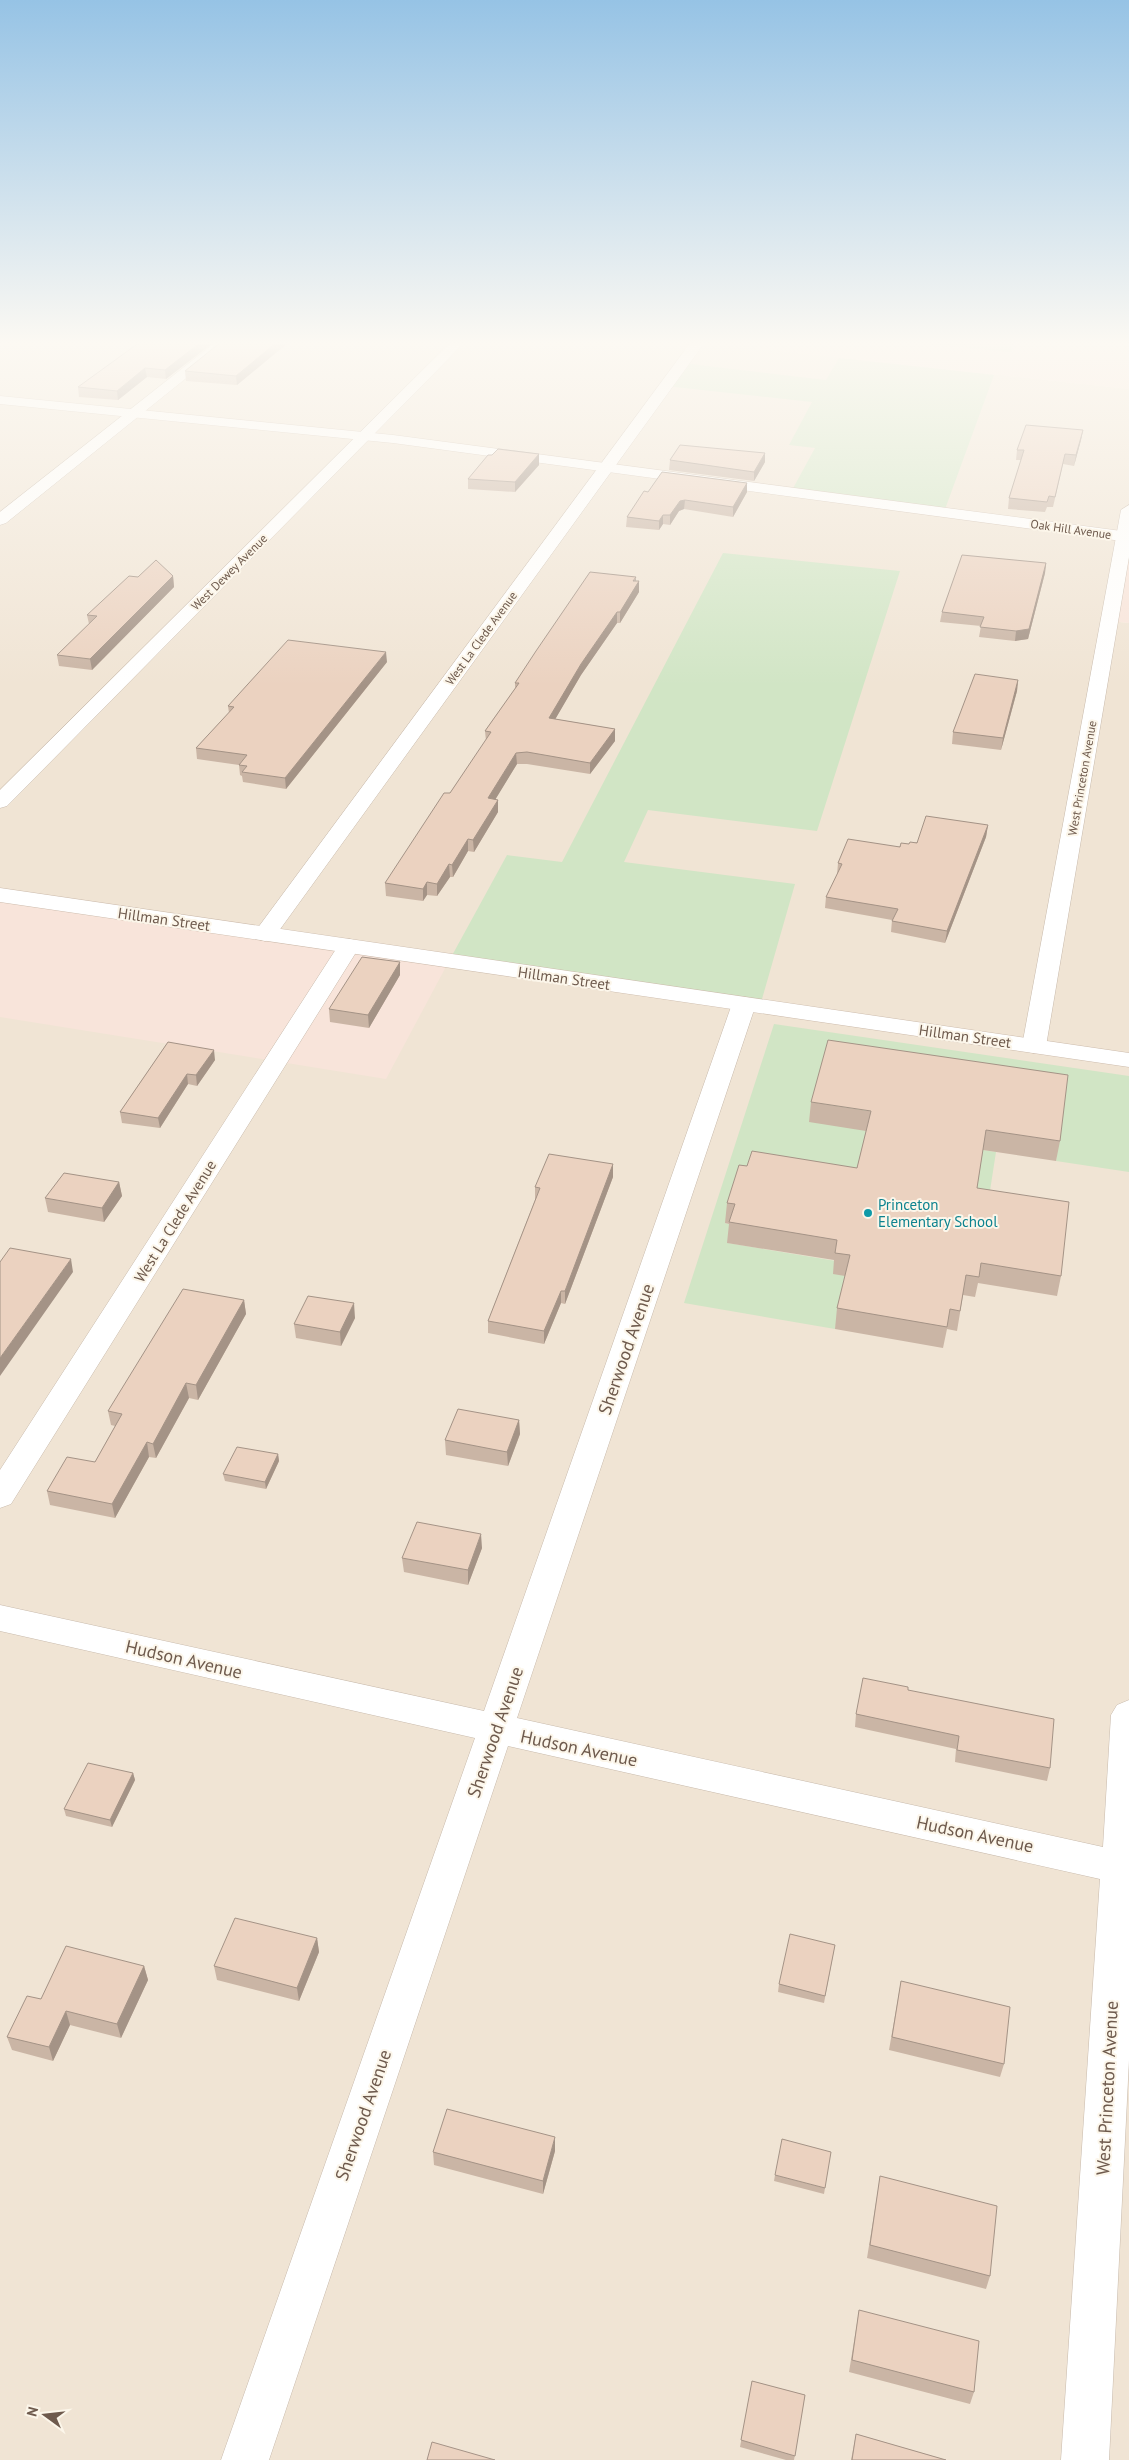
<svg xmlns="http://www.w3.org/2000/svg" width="1129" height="2460" font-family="'PT Sans',sans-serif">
<rect width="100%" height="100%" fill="#f9f2e5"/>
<path fill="#f0e4d4" d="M 0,342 L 698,342 L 1129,389 L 1129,537 L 1110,621 L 1129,623 L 1129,2460 L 0,2460 Z"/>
<path fill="#f8e4da" d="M 698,342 L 1129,342 L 1129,389 Z
M 1129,537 L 1129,623 L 1110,621 Z
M 0,895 L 449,961 L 386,1079 L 0,1017 Z"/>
<path fill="#d1e5c5" d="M 926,342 L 1015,342 L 1011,352 L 925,344 Z
M 839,358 L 994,375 L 944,512 L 791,492 L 815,448 L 789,445 L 812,402 L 666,386 L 682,363 L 826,380 Z
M 723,553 L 900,571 L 817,831 L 648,810 L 624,862 L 795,884 L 760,1006 L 449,961 L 507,855 L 562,862 Z
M 774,1024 L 1129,1076 L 1129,1172 L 1056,1161 L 1064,1095 L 892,1135 L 870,1179 L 725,1223 L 733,1225 L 728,1243 L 836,1261 L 847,1276 L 835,1329 L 684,1303 Z
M 971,1148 L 996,1152 L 987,1210 L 930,1190 Z"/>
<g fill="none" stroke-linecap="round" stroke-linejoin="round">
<defs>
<path id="street" d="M 0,342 L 8,342 L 0,347 Z
M 216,342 L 231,342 L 6,523 L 0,525 L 0,512 Z
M 451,342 L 465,342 L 7,806 L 0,808 L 0,790 Z
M 691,342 L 705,342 L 273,939 L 265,941 L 257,939 L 254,934 L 257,929 Z
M 1129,505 L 1129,557 L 1046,1046 L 1043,1051 L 1034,1053 L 1025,1051 L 1022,1046 L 1121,510 Z
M 349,939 L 357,941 L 360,946 L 11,1504 L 0,1508 L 0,1470 L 338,946 L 341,941 Z
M 744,997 L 752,999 L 756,1004 L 517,1718 L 1103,1847 L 1111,1715 L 1117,1705 L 1129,1700 L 1129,2060 L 1109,2460 L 1061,2460 L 1100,1879 L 508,1746 L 269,2460 L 221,2460 L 475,1738 L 0,1631 L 0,1605 L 484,1711 L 732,1004 L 736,999 Z"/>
<path id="secondary" d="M 0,396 L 393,435 L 1129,532 L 1129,542 L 393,443 L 0,404 Z
M 0,888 L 1129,1053 L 1129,1067 L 0,902 Z"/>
</defs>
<use href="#street" stroke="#c8baac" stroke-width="1"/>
<use href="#secondary" stroke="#cdbcad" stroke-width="1"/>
<use href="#street" fill="#fff" fill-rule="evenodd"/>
<use href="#secondary" fill="#fff" fill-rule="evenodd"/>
</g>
<path fill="#cab5a5" d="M 214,342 L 166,379 L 147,377 L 118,400 L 79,397 L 78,387 Z
M 289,342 L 237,385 L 186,381 L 185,371 Z
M 1083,430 L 1081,440 L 1074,466 L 1063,464 L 1053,507 L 1047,507 L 1045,512 L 1008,509 L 1009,498 L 1021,460 L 1016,460 L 1017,450 Z
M 539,454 L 539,465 L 515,492 L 468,489 L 468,479 L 492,455 Z
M 670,460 L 765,462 L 754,481 L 669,470 Z
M 747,483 L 747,492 L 733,517 L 684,509 L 679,511 L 670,525 L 663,524 L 659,530 L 626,527 L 627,517 L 648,492 Z
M 1046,563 L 1045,573 L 1028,639 L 1015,641 L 979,637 L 981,626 L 940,622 L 942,612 Z
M 173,576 L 174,587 L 92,670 L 59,666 L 57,655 L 89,624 L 87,615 L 138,577 Z
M 636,581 L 639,592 L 620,623 L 617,623 L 581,675 L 555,719 L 615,729 L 615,741 L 590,774 L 527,764 L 517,764 L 495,799 L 498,800 L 498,812 L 474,852 L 468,851 L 453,877 L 450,877 L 437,896 L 427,895 L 423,901 L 386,896 L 385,883 L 450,793 L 486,741 L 485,731 L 515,689 L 515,683 Z
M 387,662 L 286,789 L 243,782 L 242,776 L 240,775 L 239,765 L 197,759 L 196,748 L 229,713 L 228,706 Z
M 1018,680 L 1017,691 L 1001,750 L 952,744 L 953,732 Z
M 988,825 L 986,837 L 945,943 L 891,932 L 892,920 L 825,908 L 826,897 L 837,875 L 838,863 L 909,844 Z
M 400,962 L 400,975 L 369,1028 L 330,1022 L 329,1009 Z
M 168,1042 L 215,1060 L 197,1086 L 188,1084 L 160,1128 L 122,1123 L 120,1112 Z
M 811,1102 L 1060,1141 L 1056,1161 L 983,1150 L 977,1188 L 1061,1276 L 1057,1296 L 978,1283 L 975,1297 L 963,1295 L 957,1331 L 947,1329 L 943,1348 L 835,1329 L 837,1308 L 845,1276 L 833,1274 L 834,1260 L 727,1243 L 729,1224 L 725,1223 L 727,1203 L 747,1166 L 857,1168 L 866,1131 L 809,1122 Z
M 613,1164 L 613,1177 L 565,1304 L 561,1303 L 544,1344 L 488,1333 L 488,1321 L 535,1200 L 535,1187 Z
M 119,1182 L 122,1196 L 104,1222 L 48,1212 L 45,1198 Z
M 244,1300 L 246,1314 L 198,1400 L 189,1398 L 156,1458 L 149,1457 L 115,1518 L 50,1505 L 47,1491 L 95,1462 L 115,1426 L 111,1425 L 108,1411 Z
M 355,1318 L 341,1346 L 296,1338 L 294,1324 Z
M 519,1420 L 520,1434 L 508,1466 L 446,1455 L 445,1440 Z
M 278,1454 L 279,1461 L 266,1489 L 225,1481 L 223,1474 Z
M 482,1548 L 468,1585 L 404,1572 L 402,1558 Z
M 908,1690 L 1050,1768 L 1047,1781 L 955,1762 L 956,1749 L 855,1727 L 856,1714 Z
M 133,1773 L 135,1780 L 112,1827 L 66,1816 L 64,1809 Z
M 317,1938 L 319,1952 L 299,2001 L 217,1980 L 214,1966 Z
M 835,1945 L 824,2003 L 778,1992 L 779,1984 Z
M 144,1966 L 148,1980 L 121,2038 L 70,2025 L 53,2061 L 12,2050 L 7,2037 Z
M 901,1981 L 1004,2064 L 1000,2077 L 889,2050 Z
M 555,2151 L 543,2194 L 434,2165 L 433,2152 Z
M 775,2175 L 825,2188 L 824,2194 L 774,2181 Z
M 880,2176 L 990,2276 L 986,2289 L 867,2258 L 878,2190 Z
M 859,2310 L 974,2392 L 970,2404 L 849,2372 L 857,2323 Z
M 752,2381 L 805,2395 L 794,2460 L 786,2460 L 740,2447 Z
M 856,2434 L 946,2460 L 851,2460 Z"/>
<path fill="#a49386" d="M 201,342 L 214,342 L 166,379 L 165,370 Z
M 277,342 L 289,342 L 237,385 L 236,376 Z
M 145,368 L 147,377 L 118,400 L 117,391 Z
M 1083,430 L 1081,440 L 1074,466 L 1076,455 Z
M 765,453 L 765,462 L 754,481 L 754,472 Z
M 539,454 L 539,465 L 515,492 L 515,482 Z
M 747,483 L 747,492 L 733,517 L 733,507 Z
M 685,500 L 684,509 L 679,511 L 670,525 L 670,515 L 680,501 Z
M 663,515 L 663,524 L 659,530 L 659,521 Z
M 1046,563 L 1045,573 L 1028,639 L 1015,641 L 1016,631 Z
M 173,576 L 174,587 L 92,670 L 90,659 Z
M 636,577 L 635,587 L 639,581 L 639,592 L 620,623 L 620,612 Z
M 617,612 L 617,623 L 581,675 L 549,730 L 549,718 L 581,664 Z
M 386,652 L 387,662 L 286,789 L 285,778 Z
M 1018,680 L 1017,691 L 1001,750 L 1003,738 Z
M 615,729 L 615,741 L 590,774 L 590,763 Z
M 516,753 L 517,764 L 489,810 L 488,798 Z
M 498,800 L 498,812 L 474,852 L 473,840 Z
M 988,825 L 986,837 L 945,943 L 947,931 Z
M 468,839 L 468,851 L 453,877 L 452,865 Z
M 449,864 L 450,877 L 437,896 L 437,884 Z
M 427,882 L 427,895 L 423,901 L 423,889 Z
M 400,962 L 400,975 L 369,1028 L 368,1015 Z
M 214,1050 L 215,1060 L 197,1086 L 196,1075 Z
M 187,1074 L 188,1084 L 160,1128 L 158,1118 Z
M 613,1164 L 613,1177 L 565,1304 L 565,1291 Z
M 119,1182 L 122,1196 L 104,1222 L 102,1208 Z
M 71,1259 L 73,1272 L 0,1376 L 0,1358 Z
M 561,1291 L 561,1303 L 544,1344 L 544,1331 Z
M 244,1300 L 246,1314 L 198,1400 L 196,1385 Z
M 354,1303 L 355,1318 L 341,1346 L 340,1332 Z
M 186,1383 L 189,1398 L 156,1458 L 153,1444 Z
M 519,1420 L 520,1434 L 508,1466 L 507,1452 Z
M 147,1442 L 149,1457 L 115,1518 L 112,1504 Z
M 278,1454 L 279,1461 L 266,1489 L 265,1482 Z
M 481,1534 L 482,1548 L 468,1585 L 468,1570 Z
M 133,1773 L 135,1780 L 112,1827 L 110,1820 Z
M 317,1938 L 319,1952 L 299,2001 L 297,1988 Z
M 144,1966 L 148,1980 L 121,2038 L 117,2024 Z
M 66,2011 L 70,2025 L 53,2061 L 49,2047 Z
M 555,2137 L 555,2151 L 543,2194 L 543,2181 Z"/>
<path fill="#ebd2c0" stroke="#a49386" d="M 140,342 L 201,342 L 165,370 L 145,368 L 117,391 L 78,387 Z
M 221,342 L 277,342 L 236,376 L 185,371 Z
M 1026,425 L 1083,430 L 1076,455 L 1065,454 L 1055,497 L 1049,496 L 1047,502 L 1009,498 L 1024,450 L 1017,450 Z
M 680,445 L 765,453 L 754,472 L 670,460 Z
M 498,449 L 539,454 L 515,482 L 468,479 L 488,455 L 492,455 Z
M 662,472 L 747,483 L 733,507 L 685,500 L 680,501 L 670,515 L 663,515 L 659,521 L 627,517 L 644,491 L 648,492 Z
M 962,555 L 1046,563 L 1029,629 L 1016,631 L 980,627 L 984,617 L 942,612 Z
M 156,560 L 173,576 L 90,659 L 57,655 L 97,616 L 87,615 L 129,576 L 138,577 Z
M 590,572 L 636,577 L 633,581 L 639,581 L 620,612 L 617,612 L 581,664 L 549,718 L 615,729 L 590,763 L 527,752 L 516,753 L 488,798 L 498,800 L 473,840 L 468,839 L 452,865 L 449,864 L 437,884 L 427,882 L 423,889 L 385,883 L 444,793 L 450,793 L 491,732 L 485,731 L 519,683 L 515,683 L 536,651 Z
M 288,640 L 386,652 L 285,778 L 242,772 L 247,766 L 239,765 L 247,755 L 196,748 L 234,707 L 228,706 Z
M 975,674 L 1018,680 L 1003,738 L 953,732 Z
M 926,816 L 988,825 L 947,931 L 892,921 L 898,909 L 826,897 L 842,864 L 838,863 L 848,839 L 900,847 L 901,843 L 909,844 L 910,842 L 917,843 Z
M 362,957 L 400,962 L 368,1015 L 329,1009 Z
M 828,1040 L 1068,1075 L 1060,1141 L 986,1130 L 977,1188 L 1069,1202 L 1061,1276 L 981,1263 L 979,1277 L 966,1275 L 960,1311 L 950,1309 L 947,1327 L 837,1308 L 850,1255 L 835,1253 L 837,1240 L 729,1222 L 735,1204 L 727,1203 L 739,1165 L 747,1166 L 752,1151 L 857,1168 L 871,1111 L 811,1102 Z
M 168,1042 L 214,1050 L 196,1075 L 187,1074 L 158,1118 L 120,1112 Z
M 549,1154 L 613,1164 L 565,1291 L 561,1291 L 544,1331 L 488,1321 L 540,1188 L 535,1187 Z
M 64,1173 L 119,1182 L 102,1208 L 45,1198 Z
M 10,1248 L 71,1259 L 0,1358 L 0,1262 Z
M 183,1289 L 244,1300 L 196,1385 L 186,1383 L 153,1444 L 147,1442 L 112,1504 L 47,1491 L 67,1457 L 95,1462 L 122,1414 L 108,1411 Z
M 308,1296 L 354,1303 L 340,1332 L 294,1324 Z
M 458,1409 L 519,1420 L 507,1452 L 445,1440 Z
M 237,1447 L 278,1454 L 265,1482 L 223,1474 Z
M 417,1522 L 481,1534 L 468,1570 L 402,1558 Z
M 863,1678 L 908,1687 L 908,1690 L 1054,1719 L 1050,1768 L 957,1750 L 959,1736 L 856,1714 Z
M 88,1763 L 133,1773 L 110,1820 L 64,1809 Z
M 235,1918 L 317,1938 L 297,1988 L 214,1966 Z
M 790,1934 L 835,1945 L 825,1996 L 779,1984 Z
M 66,1946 L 144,1966 L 117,2024 L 66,2011 L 49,2047 L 7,2037 L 27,1996 L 41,1999 Z
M 901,1981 L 1010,2007 L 1004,2064 L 892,2037 Z
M 447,2109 L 555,2137 L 543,2181 L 433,2152 Z
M 782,2139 L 831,2152 L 825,2188 L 775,2175 Z
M 880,2176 L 997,2206 L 990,2276 L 870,2245 Z
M 859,2310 L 979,2341 L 974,2392 L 852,2360 Z
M 752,2381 L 805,2395 L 795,2456 L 741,2440 Z
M 856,2434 L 946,2460 L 852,2460 Z
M 432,2442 L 495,2460 L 427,2460 Z"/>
<linearGradient id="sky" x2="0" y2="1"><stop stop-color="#96c3e5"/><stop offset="0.5" stop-color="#fcf9f3"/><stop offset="1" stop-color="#fcf9f3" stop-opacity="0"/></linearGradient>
<rect width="1129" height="686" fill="url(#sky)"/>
<circle fill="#0f9aa8" stroke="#fcf6ea" stroke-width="2" cx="868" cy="1213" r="5"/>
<g text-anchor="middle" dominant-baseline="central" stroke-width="4" stroke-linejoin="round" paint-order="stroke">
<g font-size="12" fill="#6e5a4d" stroke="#fcf6ea">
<text transform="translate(1071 529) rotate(8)">Oak Hill Avenue</text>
<text transform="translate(229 572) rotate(-45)">West Dewey Avenue</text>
<text transform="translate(481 638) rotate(-54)">West La Clede Avenue</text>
<text transform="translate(1082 778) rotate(-80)">West Princeton Avenue</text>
</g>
<g font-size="15" fill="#6e5a4d" stroke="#fcf6ea">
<text transform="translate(164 919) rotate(8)">Hillman Street</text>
<text transform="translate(564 978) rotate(8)">Hillman Street</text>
<text transform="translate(965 1036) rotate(8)">Hillman Street</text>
<text transform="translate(175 1221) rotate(-58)">West La Clede Avenue</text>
</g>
<g font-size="15" fill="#0d838f" stroke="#fcf6ea" text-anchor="start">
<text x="878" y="1204">Princeton<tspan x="878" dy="17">Elementary School</tspan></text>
</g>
<g font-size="18" fill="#6e5a4d" stroke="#fcf6ea">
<text transform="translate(626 1349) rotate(-71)">Sherwood Avenue</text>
<text transform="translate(184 1659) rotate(13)">Hudson Avenue</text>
<text transform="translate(495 1732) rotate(-71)">Sherwood Avenue</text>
<text transform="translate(579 1748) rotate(12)">Hudson Avenue</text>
<text transform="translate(975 1834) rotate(12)">Hudson Avenue</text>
<text transform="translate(1107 2088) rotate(-87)">West Princeton Avenue</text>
<text transform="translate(363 2115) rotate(-71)">Sherwood Avenue</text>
</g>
</g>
<g transform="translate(45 2415) rotate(285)" stroke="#fcf6ea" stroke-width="4" paint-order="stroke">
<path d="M0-4L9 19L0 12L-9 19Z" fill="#6e5a4d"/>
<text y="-8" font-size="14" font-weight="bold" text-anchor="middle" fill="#6e5a4d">N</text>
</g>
</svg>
